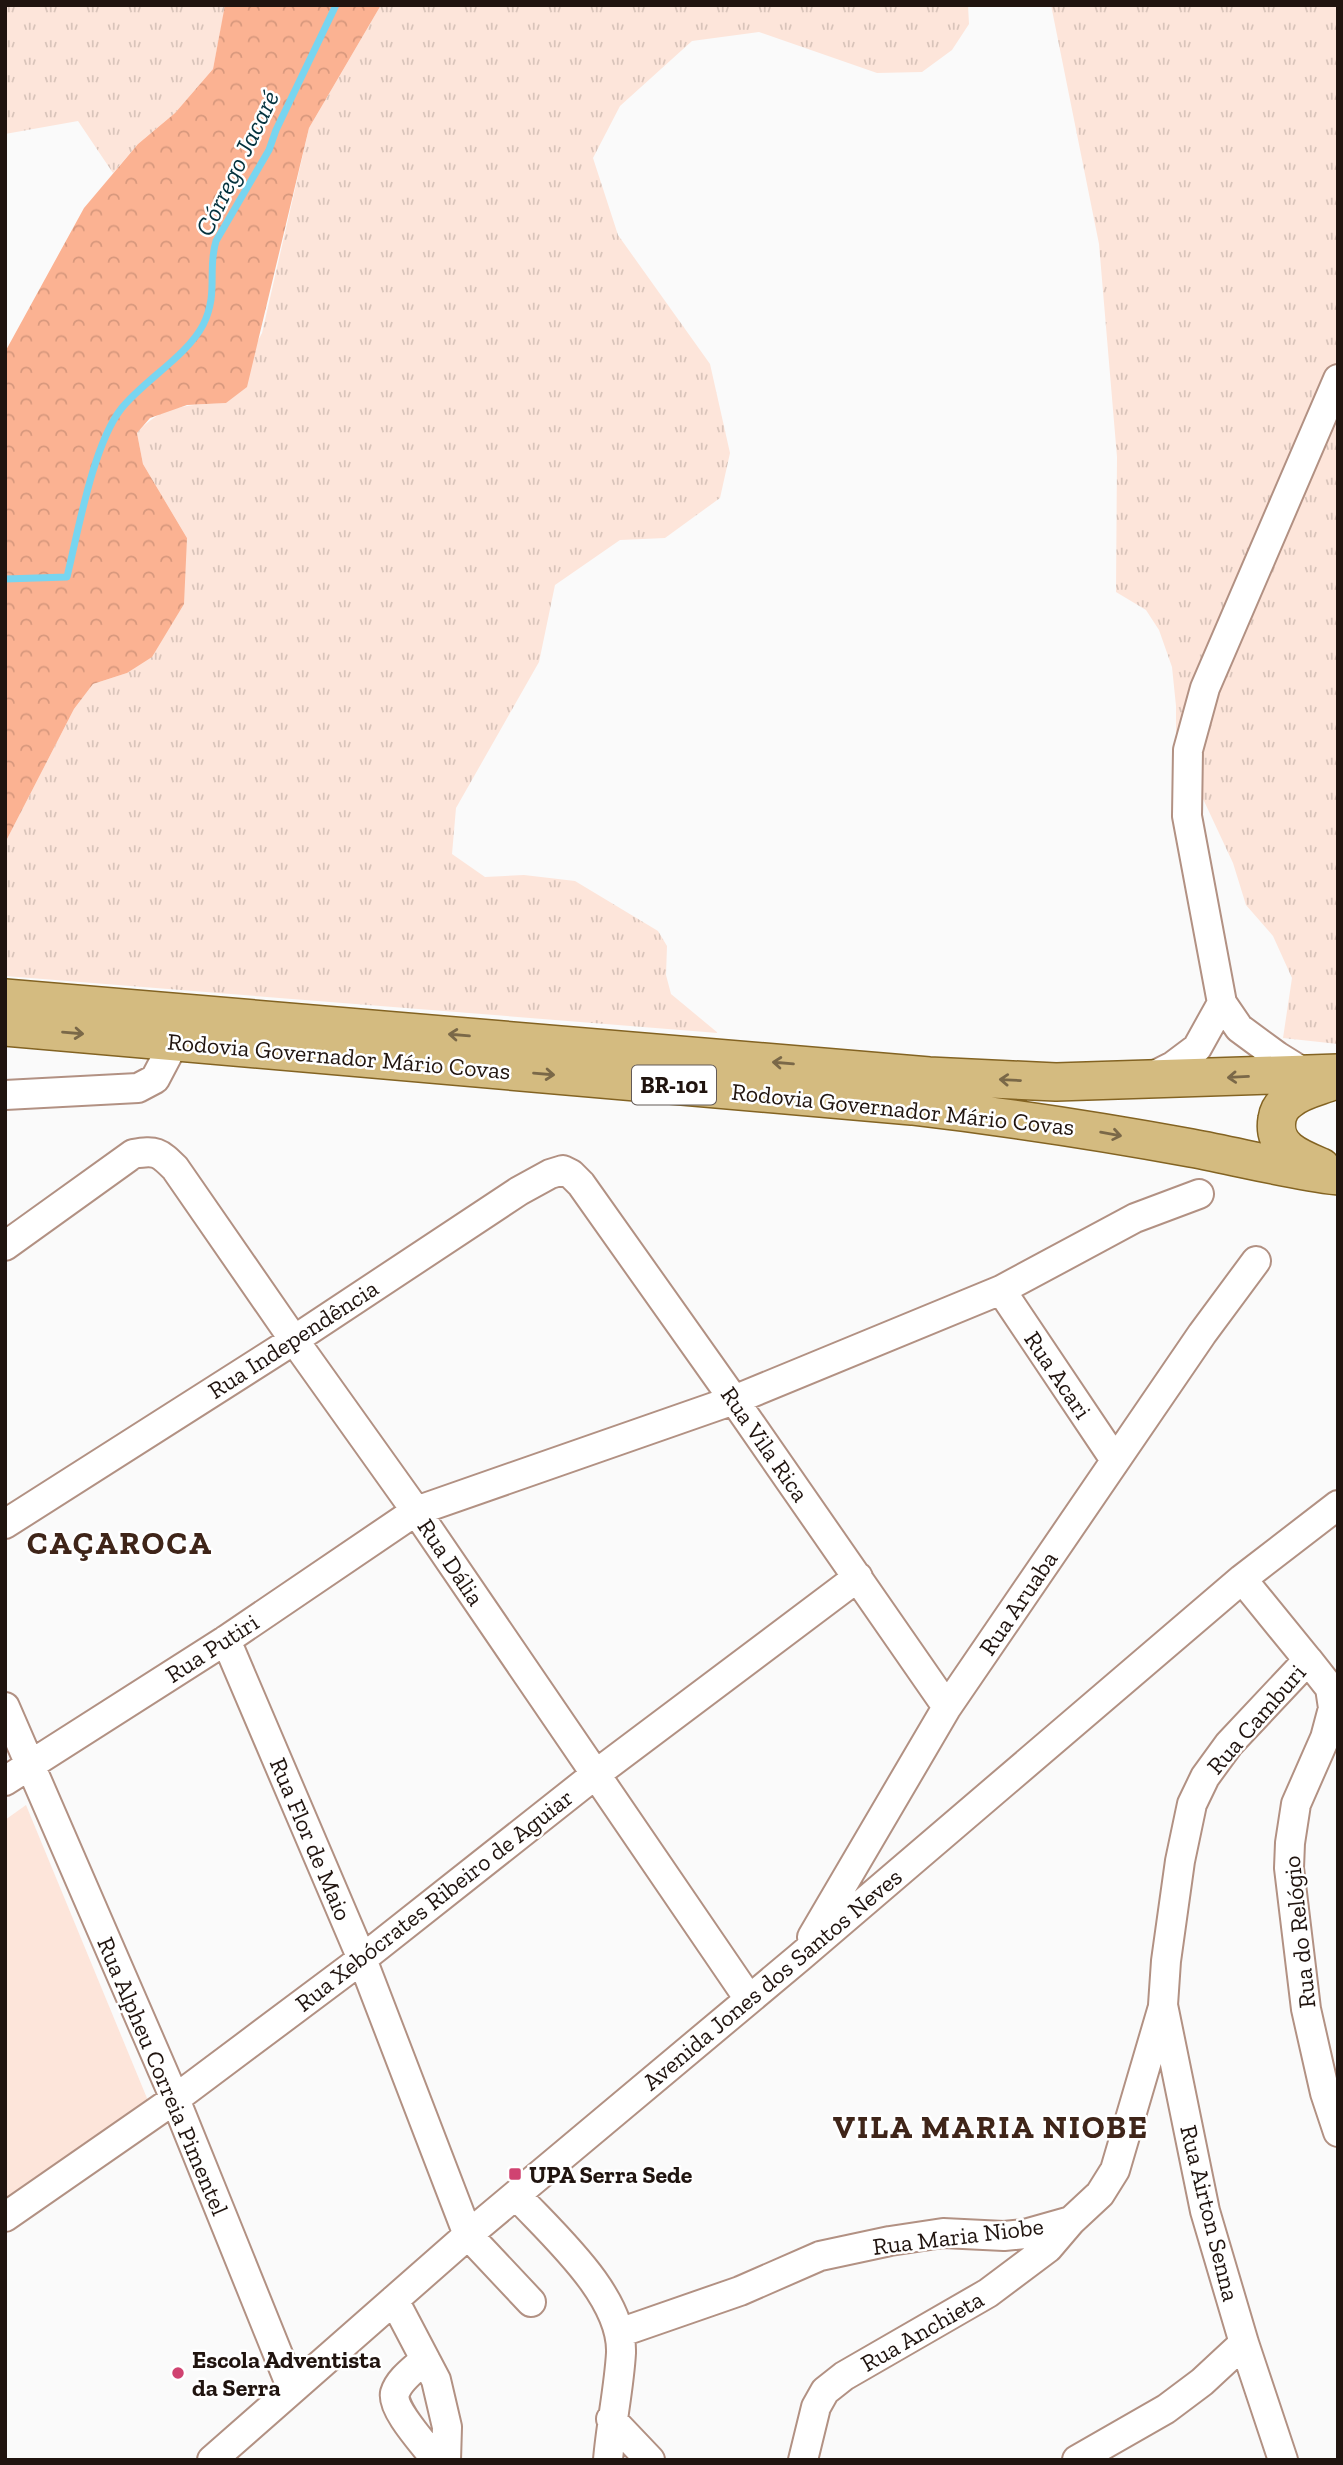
<svg xmlns="http://www.w3.org/2000/svg" width="1343" height="2465" font-family="'Zilla Slab',serif">
<defs>
<pattern id="grass-tufts" width="24" height="20" patternUnits="userSpaceOnUse" patternTransform="scale(1.75)"><rect width="24" height="20" fill="#fde5da"/><path d="M3 7l-1-3M5 7V3M7 7l1-3M15 17l-1-3M17 17v-4M19 17l1-3" fill="none" stroke="#d9c4ba"/></pattern>
<pattern id="forest-crowns" width="20" height="18" patternUnits="userSpaceOnUse" patternTransform="scale(1.75)"><rect width="20" height="18" fill="#fbb292"/><path d="M2 6a3 3 0 1 1 6 0M12 15a3 3 0 1 1 6 0" fill="none" stroke="#d7987d"/></pattern>
</defs>
<rect width="100%" height="100%" fill="#fafafa"/>
<path fill="url(#grass-tufts)" d="M 5,5 L 225,5 L 225,8 L 213,69 L 175,113 L 138,144 L 113,173 L 78,121 L 5,134 Z
M 381,5 L 968,5 L 969,24 L 952,50 L 922,72 L 877,73 L 759,32 L 692,41 L 620,106 L 593,158 L 618,235 L 710,364 L 730,453 L 720,498 L 665,538 L 620,540 L 555,585 L 539,662 L 456,808 L 452,854 L 485,877 L 524,875 L 575,881 L 658,931 L 667,946 L 666,975 L 671,994 L 718,1033 L 5,976 L 5,843 L 74,709 L 93,684 L 127,673 L 187,538 L 143,464 L 137,433 C 162,404 190,405 226,403 L 262,333 L 309,128 Z
M 1051,5 L 1338,5 L 1338,1044 L 1283,1038 L 1292,978 L 1273,936 L 1246,905 L 1233,863 L 1176,741 L 1176,706 L 1172,667 L 1159,630 L 1146,610 L 1116,592 L 1117,457 L 1099,244 Z"/>
<path fill="url(#forest-crowns)" d="M 225,5 L 381,5 L 309,128 L 247,387 L 226,403 L 187,405 L 150,418 L 137,433 L 143,464 L 187,538 L 184,604 L 152,657 L 127,673 L 93,684 L 74,709 L 5,843 L 5,352 L 84,208 L 138,144 L 175,113 L 213,69 Z"/>
<path fill="#fde5da" d="M 26,1805 L 149,2103 L 5,2203 L 5,1820 Z"/>
<g fill="none" stroke-linecap="round" stroke-linejoin="round">
<path stroke="#78d5f0" stroke-width="7" d="M 5,579 L 67,577 C 78,532 93,445 121,409 C 143,381 187,356 203,325 C 219,293 207,270 216,241 L 269,150 L 276,130 L 336,5"/>
<defs>
<path id="minor" d="M 1306,1074 L 1277,1056 L 1239,1028 L 1222,1003 L 1187,816 L 1188,750 L 1205,688 L 1338,379
M 1149,1078 L 1173,1066 L 1197,1048 L 1222,1003
M 5,1095 L 138,1088 L 155,1079 L 175,1041
M 5,1246 L 133,1154 C 156,1150 159,1152 175,1168 L 294,1340 L 416,1511 L 749,1999
M 1001,1290 L 1115,1460
M 5,1524 L 294,1340 L 519,1191 L 550,1174 L 563,1170 L 571,1174 L 581,1184 L 734,1400 L 947,1707
M 1242,1579 L 1308,1660 L 1229,1744 L 1205,1777 L 1192,1804 L 1180,1861 L 1166,1961 L 1163,2005 L 1205,2211 L 1244,2343 L 1283,2460
M 226,1640 L 362,1959 L 468,2235 L 531,2302
M 1308,1660 L 1330,1688 L 1333,1708 L 1325,1738 L 1296,1804 L 1290,1843 L 1289,1868 L 1306,2009 L 1325,2093 L 1338,2132
M 5,1707 L 175,2099 L 292,2389
M 5,1781 L 226,1640 L 416,1511 L 734,1400 L 1001,1290 L 1135,1218 L 1199,1194
M 812,1937 L 947,1707 L 1202,1334 L 1256,1261
M 517,2196 C 553,2235 623,2296 621,2353 C 619,2388 611,2424 608,2460
M 5,2217 L 175,2099 L 362,1959 L 596,1774 L 858,1577
M 394,2300 L 436,2380 L 447,2427 L 446,2460
M 619,2333 L 740,2291 L 820,2256 L 890,2241 L 943,2233 L 1004,2236 L 1025,2234 L 1071,2221 L 1100,2194 L 1115,2170 L 1162,2010
M 425,2359 C 416,2368 399,2379 395,2393 C 391,2409 426,2446 436,2460
M 611,2419 L 650,2460
M 212,2460 L 468,2235 L 800,1957 L 1242,1579 L 1338,1505
M 803,2460 L 816,2407 L 825,2391 L 844,2376 L 988,2293 L 1048,2248 L 1071,2221
M 1077,2460 L 1166,2409 L 1202,2382 L 1244,2343"/>
<path id="major" d="M 5,998 L 929,1076 L 1056,1082 L 1338,1073
M 5,1027 L 912,1106 C 1006,1117 1099,1131 1191,1148 C 1240,1157 1288,1170 1338,1176
M 1321,1167 C 1299,1158 1272,1148 1277,1119 C 1278,1112 1281,1106 1288,1101 C 1300,1090 1318,1087 1333,1081"/>
</defs>
<use href="#minor" stroke="#b29183" stroke-width="32"/>
<use href="#major" stroke="#836322" stroke-width="40"/>
<use href="#minor" stroke="#fff" stroke-width="28"/>
<use href="#major" stroke="#d4bb80" stroke-width="37"/>
</g>
<defs><path id="oneway-shaft" d="M-6 0H5M1.5-3L5.5 0L1.5 3" fill="none" stroke-width="1.6" stroke-linecap="round" stroke-linejoin="round" transform="scale(1.75)"/></defs>
<g stroke="#7a6848">
<use href="#oneway-shaft" transform="translate(73 1033) rotate(5)"/>
<use href="#oneway-shaft" transform="translate(459 1035) rotate(-175)"/>
<use href="#oneway-shaft" transform="translate(783 1063) rotate(-175)"/>
<use href="#oneway-shaft" transform="translate(544 1074) rotate(5)"/>
<use href="#oneway-shaft" transform="translate(1238 1077) rotate(177)"/>
<use href="#oneway-shaft" transform="translate(1010 1080) rotate(-177)"/>
<use href="#oneway-shaft" transform="translate(1111 1134) rotate(10)"/>
</g>
<g fill="#d04371" stroke="#fff" stroke-width="2.5">
<rect x="508" y="2167" width="14" height="14" rx="3.5"/>
<circle cx="178" cy="2373" r="7"/>
</g>
<g text-anchor="middle" dominant-baseline="central" stroke-width="5" stroke-linejoin="round" paint-order="stroke">
<rect fill="#fff" stroke="#635a57" stroke-width="2" x="632" y="1065.5" width="84" height="39" rx="5"/>
<g font-size="23" font-weight="bold" fill="#20140f">
<text x="674" y="1085">BR-101</text>
</g>
<g font-size="24" fill="#20140f" stroke="#fff">
<text transform="translate(339 1056) rotate(5)">Rodovia Governador Mário Covas</text>
<text transform="translate(903 1109) rotate(6)">Rodovia Governador Mário Covas</text>
<text transform="translate(293 1339) rotate(-33)">Rua Independência</text>
<text transform="translate(1058 1375) rotate(56)">Rua Acari</text>
<text transform="translate(765 1444) rotate(55)">Rua Vila Rica</text>
<text transform="translate(451 1562) rotate(56)">Rua Dália</text>
<text transform="translate(1018 1603) rotate(-56)">Rua Aruaba</text>
<text transform="translate(212 1648) rotate(-33)">Rua Putiri</text>
<text transform="translate(1256 1719) rotate(-49)">Rua Camburi</text>
<text transform="translate(311 1839) rotate(67)">Rua Flor de Maio</text>
<text transform="translate(434 1900) rotate(-38)">Rua Xebócrates Ribeiro de Aguiar</text>
<text transform="translate(1299 1932) rotate(-96)">Rua do Relógio</text>
<text transform="translate(772 1979) rotate(-40)">Avenida Jones dos Santos Neves</text>
<text transform="translate(163 2076) rotate(67)">Rua Alpheu Correia Pimentel</text>
<text transform="translate(1210 2213) rotate(76)">Rua Airton Senna</text>
<text transform="translate(958 2236) rotate(-7)">Rua Maria Niobe</text>
<text transform="translate(922 2331) rotate(-30)">Rua Anchieta</text>
</g>
<g font-size="24" font-weight="bold" fill="#20140f" stroke="#fff" text-anchor="start">
<text x="529" y="2174">UPA Serra Sede</text>
<text x="192" y="2359">Escola Adventista<tspan x="192" dy="28">da Serra</tspan></text>
</g>
<g font-size="26" font-style="italic" fill="#04323d" stroke="#fff">
<text transform="translate(237 163) rotate(-64)">Córrego Jacaré</text>
</g>
<g font-size="32" font-weight="bold" letter-spacing="2" fill="#3f2519" stroke="#fff">
<text x="120" y="1543">CAÇAROCA</text>
<text x="991" y="2127">VILA MARIA NIOBE</text>
</g>
</g>
<rect width="1343" height="2465" fill="none" stroke="#20140f" stroke-width="14"/>
</svg>
